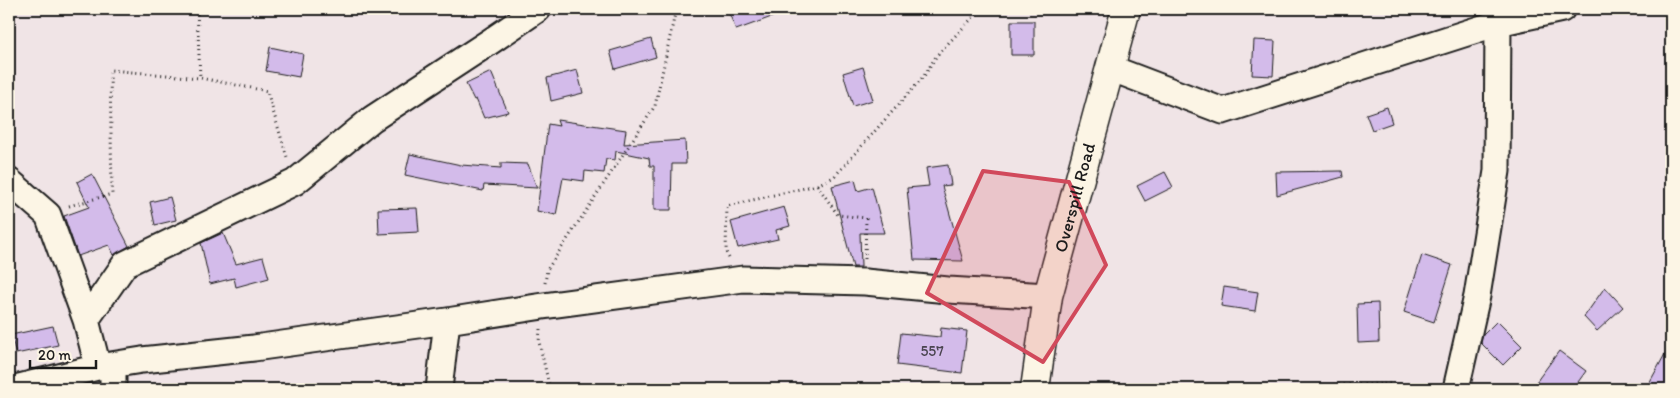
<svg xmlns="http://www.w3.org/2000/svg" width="1680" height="398" font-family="Itim,sans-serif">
<rect width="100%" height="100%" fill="#f0e4e6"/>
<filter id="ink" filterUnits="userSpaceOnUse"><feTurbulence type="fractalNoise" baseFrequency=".02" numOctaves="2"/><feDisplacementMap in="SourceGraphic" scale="10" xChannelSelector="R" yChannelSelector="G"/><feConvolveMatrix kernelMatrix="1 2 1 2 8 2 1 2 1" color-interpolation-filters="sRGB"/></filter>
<g filter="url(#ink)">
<path fill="#d3bbea" stroke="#1c1c1c" d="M 741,9 L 787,9 L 788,11 L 736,30 L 729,13 Z
M 1011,21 L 1034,21 L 1034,55 L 1011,55 Z
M 651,39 L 656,57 L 615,69 L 610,51 Z
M 1254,40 L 1275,41 L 1273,76 L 1252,75 Z
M 270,47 L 303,54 L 299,77 L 266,71 Z
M 863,67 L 873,100 L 853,106 L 843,73 Z
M 577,70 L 583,93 L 551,101 L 547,78 Z
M 491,72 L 508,112 L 484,118 L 476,99 L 474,100 L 466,84 Z
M 1387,107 L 1392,123 L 1372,130 L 1366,114 Z
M 557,120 L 626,130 L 624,144 L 685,140 L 686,164 L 672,164 L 671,210 L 654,210 L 654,166 L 650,166 L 649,158 L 616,151 L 615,160 L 606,159 L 604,173 L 585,171 L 584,181 L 563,178 L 556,215 L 537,211 L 548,124 L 559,126 Z
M 410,154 L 461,165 L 501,168 L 501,163 L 528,164 L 537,188 L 484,185 L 483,191 L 405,175 Z
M 948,165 L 951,185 L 942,186 L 963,261 L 914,260 L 907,188 L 929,186 L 926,168 Z
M 1342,171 L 1343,177 L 1277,195 L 1276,172 Z
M 1165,172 L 1173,187 L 1145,201 L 1137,186 Z
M 92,174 L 129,246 L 114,255 L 109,245 L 78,256 L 64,216 L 89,207 L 77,182 Z
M 855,180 L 858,191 L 872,187 L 884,233 L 860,233 L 861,267 L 853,267 L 832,186 Z
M 170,197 L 176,220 L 155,225 L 150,202 Z
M 784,207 L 790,226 L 776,230 L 778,239 L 738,248 L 731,222 Z
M 417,208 L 419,232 L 379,234 L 378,209 Z
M 223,233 L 236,264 L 263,257 L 269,278 L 236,287 L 234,278 L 210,284 L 201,243 Z
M 1422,255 L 1452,265 L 1434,322 L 1404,312 Z
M 1224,287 L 1258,292 L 1255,311 L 1221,306 Z
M 1605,287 L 1623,307 L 1597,331 L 1584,317 Z
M 1378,303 L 1379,342 L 1358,343 L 1357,304 Z
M 1497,321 L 1522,346 L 1503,365 L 1481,343 L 1483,335 Z
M 53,326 L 58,345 L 16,354 L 11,335 Z
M 941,328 L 967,331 L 962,373 L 897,365 L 901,333 L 940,337 Z
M 1671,343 L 1671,389 L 1646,389 Z
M 1559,351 L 1586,371 L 1573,389 L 1531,389 Z"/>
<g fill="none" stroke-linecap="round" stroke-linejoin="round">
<defs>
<path id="street" d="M 1110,68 L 1223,111 L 1498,23 L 1562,9
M 9,181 L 48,215 L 86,320
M 113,365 L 113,389
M 98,367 L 86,320 L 125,264 L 295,182 L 372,119 L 491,41 L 538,9
M 11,389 L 98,367 L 142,360 L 254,348 L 447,321 L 543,306 L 743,279 L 865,282 L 948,290 L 1048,296
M 439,389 L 447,321
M 1456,389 L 1477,296 L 1497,171 L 1498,23"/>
<g id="secondary">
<path id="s1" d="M 1035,389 L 1048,296 L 1126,9"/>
</g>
</defs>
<use href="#street" stroke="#1c1c1c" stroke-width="29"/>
<use href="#secondary" stroke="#1c1c1c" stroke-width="31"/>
<path stroke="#1c1c1c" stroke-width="3" stroke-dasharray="1 4" stroke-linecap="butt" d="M 197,9 L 200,78
M 817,185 L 834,177 L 924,76 L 937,55 L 981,9
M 69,206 L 112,194 L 110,70 L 200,78 L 267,91 L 287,157
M 729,258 L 726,252 L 727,206 L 817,185 L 838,215 L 866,218 L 865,259
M 545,283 L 547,270 L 655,106 L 676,9
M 540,329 L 539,342 L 550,389
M 1304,389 L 1334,385 L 1395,384 L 1431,389"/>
<use href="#street" stroke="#fcf5e5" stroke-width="25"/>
<use href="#secondary" stroke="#fcf5e5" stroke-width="28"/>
</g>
</g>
<path fill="#d1495b" fill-opacity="0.2" stroke="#d1495b" stroke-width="4" stroke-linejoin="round" d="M 983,171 L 1069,182 L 1106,265 L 1043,362 L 927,293 Z"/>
<g text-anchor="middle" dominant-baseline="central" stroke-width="4" stroke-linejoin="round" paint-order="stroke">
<g font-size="15" fill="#4a4450">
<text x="932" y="351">557</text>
</g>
<g font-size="18" fill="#1c1c1c" stroke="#fcf5e5">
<text stroke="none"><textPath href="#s1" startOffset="196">Overspill Road</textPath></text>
</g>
</g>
<rect width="1680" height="398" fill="none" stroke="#fcf5e5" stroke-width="30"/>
<rect x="15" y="15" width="1650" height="368" fill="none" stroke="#1c1c1c" stroke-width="2" filter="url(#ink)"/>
<path d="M30 360v8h66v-8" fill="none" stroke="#1c1c1c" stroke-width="2.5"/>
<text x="38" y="360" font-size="15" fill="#1c1c1c" stroke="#fcf5e5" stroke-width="4" paint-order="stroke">20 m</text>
</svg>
